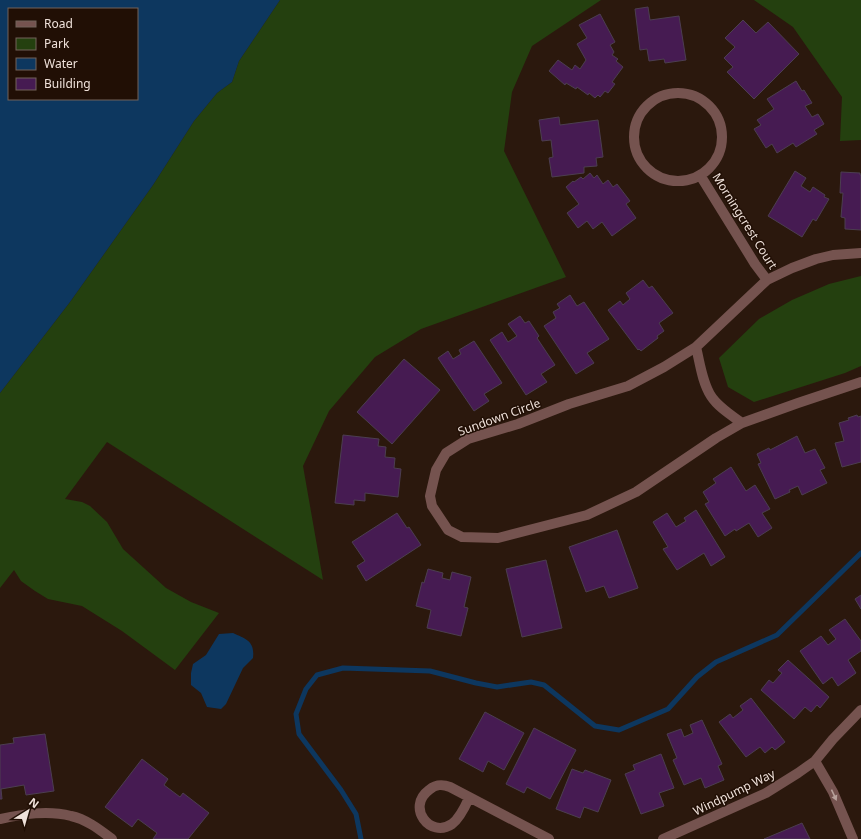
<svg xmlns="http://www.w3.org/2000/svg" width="861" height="839" font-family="'Noto Sans',sans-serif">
<rect width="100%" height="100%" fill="#2b180d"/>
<path fill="#24400f" d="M 280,0 L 601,0 L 532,46 L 512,92 L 504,151 L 566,277 L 421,329 L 375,357 L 329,411 L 303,466 L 323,580 L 107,442 L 65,499 L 82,502 L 90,506 L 107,522 L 123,549 L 166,588 L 191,602 L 219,613 L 175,670 L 122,631 L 82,606 L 48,599 L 35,591 L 21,581 L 14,570 L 0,588 L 0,393 L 70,302 L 153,185 L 194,121 L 217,93 L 232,82 L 239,61 Z
M 754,0 L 861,0 L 861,140 L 840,141 L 842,97 L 793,27 Z
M 861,276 L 861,366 L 845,373 L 754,402 L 728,387 L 719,358 L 759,319 L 792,300 L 829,284 Z"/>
<path fill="#0d375f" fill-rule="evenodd" d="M 0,0 L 280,0 L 239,61 L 232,82 L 217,93 L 194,121 L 153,185 L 70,302 L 0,393 ZM 9,9 L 137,9 L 137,99 L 9,99 Z
M 233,633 C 246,639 255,641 253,658 L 243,668 L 226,704 L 221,709 L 207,707 L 201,693 L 191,685 L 191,673 L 193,664 L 206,655 L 219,634 Z"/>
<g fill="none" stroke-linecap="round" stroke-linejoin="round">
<path stroke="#0d375f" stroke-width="5" d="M 361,839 L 356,814 L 341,790 L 299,734 L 296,714 L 306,689 L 317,675 L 343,668 L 430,671 L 476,683 L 497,687 L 531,682 L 544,685 L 595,726 L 619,730 L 668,709 L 697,677 L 716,662 L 777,635 L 861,553"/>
</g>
<path fill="#461b52" stroke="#4c3e50" d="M 648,7 L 650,20 L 679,16 L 686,60 L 665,63 L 664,59 L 649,61 L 647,49 L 640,50 L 635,9 Z
M 600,14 L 615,42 L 610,45 L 614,52 L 612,55 L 618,59 L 616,61 L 623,67 L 612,82 L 615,84 L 608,93 L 605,91 L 600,97 L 598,95 L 595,98 L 589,93 L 588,95 L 577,87 L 576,89 L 566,83 L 565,85 L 549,71 L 558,60 L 572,70 L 575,65 L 580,69 L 586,60 L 577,44 L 587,38 L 579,25 Z
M 743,20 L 756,33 L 768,22 L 799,54 L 754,99 L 727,72 L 733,67 L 724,58 L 735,47 L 725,38 Z
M 796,81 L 802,91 L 804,90 L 812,103 L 805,106 L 812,117 L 818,114 L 824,124 L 814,130 L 817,134 L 796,147 L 793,143 L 777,153 L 772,144 L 766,148 L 754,129 L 761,125 L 757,120 L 774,109 L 767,99 Z
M 559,117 L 560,125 L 598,120 L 603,157 L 596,158 L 597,166 L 584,167 L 584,173 L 552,177 L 549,158 L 553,157 L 551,140 L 542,141 L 539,120 Z
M 795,171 L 806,178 L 801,186 L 810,192 L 813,187 L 825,195 L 824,197 L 829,199 L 816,221 L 813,219 L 802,237 L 768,216 Z
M 841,172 L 860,173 L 860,175 L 861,175 L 861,230 L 845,229 L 845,218 L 841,217 L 843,193 L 840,193 Z
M 590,173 L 594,178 L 597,175 L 603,184 L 608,180 L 613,187 L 617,184 L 630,201 L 626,204 L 636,218 L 612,236 L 602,222 L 593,229 L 587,221 L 578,228 L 567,213 L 579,204 L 566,187 L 573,181 L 574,182 L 581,177 L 583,179 Z
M 643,280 L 649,288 L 652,286 L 673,313 L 659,323 L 664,331 L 657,336 L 658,338 L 641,351 L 639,349 L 638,350 L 608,310 L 620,301 L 623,305 L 630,299 L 626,293 Z
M 570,295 L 577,306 L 584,302 L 609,339 L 587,353 L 594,363 L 576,374 L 544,326 L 556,318 L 553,312 L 560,308 L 557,304 Z
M 520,316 L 525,323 L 529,321 L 539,336 L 537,338 L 555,365 L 541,374 L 547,382 L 526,395 L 490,340 L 502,332 L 508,342 L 517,336 L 508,324 Z
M 474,341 L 502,383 L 484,394 L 489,401 L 474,411 L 438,358 L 448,351 L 453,359 L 461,354 L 459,350 Z
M 404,359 L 440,390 L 392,444 L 357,412 Z
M 857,415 L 858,417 L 861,416 L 861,462 L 842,467 L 835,443 L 844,441 L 839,423 L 849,420 L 848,418 Z
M 343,435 L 379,439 L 378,446 L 386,447 L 385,457 L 395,458 L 394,468 L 401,469 L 398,497 L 365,493 L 365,501 L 354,500 L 354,505 L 335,503 Z
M 797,436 L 805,453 L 815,449 L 825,468 L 820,470 L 827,483 L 802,495 L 798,486 L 789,490 L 790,492 L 775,499 L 758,464 L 761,463 L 757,454 L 769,448 L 770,450 Z
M 731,467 L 746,491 L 755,485 L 770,509 L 762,513 L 772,528 L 758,537 L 749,523 L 736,531 L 735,529 L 725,536 L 705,504 L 709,502 L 703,492 L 716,483 L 713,479 Z
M 696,510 L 725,557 L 711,566 L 704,553 L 677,570 L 663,549 L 668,547 L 653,522 L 667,513 L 676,527 L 686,521 L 684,518 Z
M 397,513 L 407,528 L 409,527 L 421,545 L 366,581 L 357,566 L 365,561 L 352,542 Z
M 617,530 L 638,588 L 609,598 L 604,586 L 586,592 L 569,547 Z
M 546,560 L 562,628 L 522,637 L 506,569 Z
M 428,569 L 443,573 L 442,578 L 450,580 L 452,572 L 471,577 L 464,607 L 468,608 L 461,636 L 427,628 L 431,610 L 416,606 L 422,582 L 424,583 Z
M 861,595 L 861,609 L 855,599 Z
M 845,619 L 861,641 L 861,651 L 848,660 L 856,673 L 838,686 L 832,677 L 823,684 L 800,651 L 821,636 L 828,645 L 836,639 L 829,630 Z
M 788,660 L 829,697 L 820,708 L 817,705 L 811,712 L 805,707 L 794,719 L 761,690 L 769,680 L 773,683 L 782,673 L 778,670 Z
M 751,698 L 785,742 L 775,750 L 772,747 L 765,753 L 760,747 L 746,757 L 719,722 L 730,714 L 733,718 L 743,710 L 740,706 Z
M 485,712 L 524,733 L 504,770 L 488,761 L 483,772 L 459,759 Z
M 702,720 L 722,764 L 718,766 L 724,780 L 705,788 L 701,778 L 684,785 L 673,760 L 677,758 L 667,734 L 681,729 L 684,737 L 693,733 L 690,725 Z
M 534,728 L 576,750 L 550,799 L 527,787 L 524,793 L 506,784 Z
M 45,734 L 54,791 L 26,795 L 24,785 L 1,789 L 2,799 L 0,799 L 0,745 L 14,743 L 13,738 Z
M 661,754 L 674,788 L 659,793 L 664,806 L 641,814 L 625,774 L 635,770 L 633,765 Z
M 142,759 L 168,779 L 164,785 L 180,797 L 183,793 L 209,813 L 188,839 L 153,839 L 157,833 L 138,819 L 132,827 L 105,807 Z
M 572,769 L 583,773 L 585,770 L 611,780 L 598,812 L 584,807 L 580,818 L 556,809 Z
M 802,823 L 810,839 L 764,839 Z"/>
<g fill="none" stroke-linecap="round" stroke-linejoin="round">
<path stroke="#75534f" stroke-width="10" d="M634 137a44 44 0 1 1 88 0a44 44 0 1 1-88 0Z
M 700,175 L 755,264 L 767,280
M 861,253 L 833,255 L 816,259 L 792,268 L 767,280 L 696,347 L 664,367 L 628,386 L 569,404 L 518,424 L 468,439 L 446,453 L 436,470 L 430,496 L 432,506 L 448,530 L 462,537 L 498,538 L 587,515 L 636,492 L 716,438 L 742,423 L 798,403 L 861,382
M 696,347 C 700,363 702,382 711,396 C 718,407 731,415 742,423
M 815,761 L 833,792 L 853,839
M 469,798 C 465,807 460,818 452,824 C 430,839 406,807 429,790 C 436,784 442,784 450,787 L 549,839
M 0,819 C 23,814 48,810 71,816 C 86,819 100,830 112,839
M 663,839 L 766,793 L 798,773 L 815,761 L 833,739 L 861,710"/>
</g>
<defs><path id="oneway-solid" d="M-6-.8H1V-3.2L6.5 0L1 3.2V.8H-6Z"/></defs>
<use fill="#b8a19b" href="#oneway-solid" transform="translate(834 795) rotate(65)"/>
<g text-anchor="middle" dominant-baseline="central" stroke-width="3" stroke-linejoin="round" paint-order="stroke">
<g font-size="12" fill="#efe1da" stroke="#210f05">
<text transform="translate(745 221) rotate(58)">Morningcrest Court</text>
<text transform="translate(499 417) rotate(-20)">Sundown Circle</text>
<text transform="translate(734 792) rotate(-26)">Windpump Way</text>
</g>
</g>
<rect x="8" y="8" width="130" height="92" fill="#210f05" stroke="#73635a"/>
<rect x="16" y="21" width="20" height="6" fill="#75534f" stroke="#73635a"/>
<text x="44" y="28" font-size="12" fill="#efe1da">Road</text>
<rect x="16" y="38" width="20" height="12" fill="#24400f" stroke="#73635a"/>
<text x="44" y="48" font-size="12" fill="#efe1da">Park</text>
<rect x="16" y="58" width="20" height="12" fill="#0d375f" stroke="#73635a"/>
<text x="44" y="68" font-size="12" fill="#efe1da">Water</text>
<rect x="16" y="78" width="20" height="12" fill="#461b52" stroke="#73635a"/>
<text x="44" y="88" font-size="12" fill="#efe1da">Building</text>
<g transform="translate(28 811) rotate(37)" stroke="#210f05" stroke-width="3" paint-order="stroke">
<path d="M0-3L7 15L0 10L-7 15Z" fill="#efe1da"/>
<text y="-6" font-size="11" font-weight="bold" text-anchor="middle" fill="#efe1da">N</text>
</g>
</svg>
